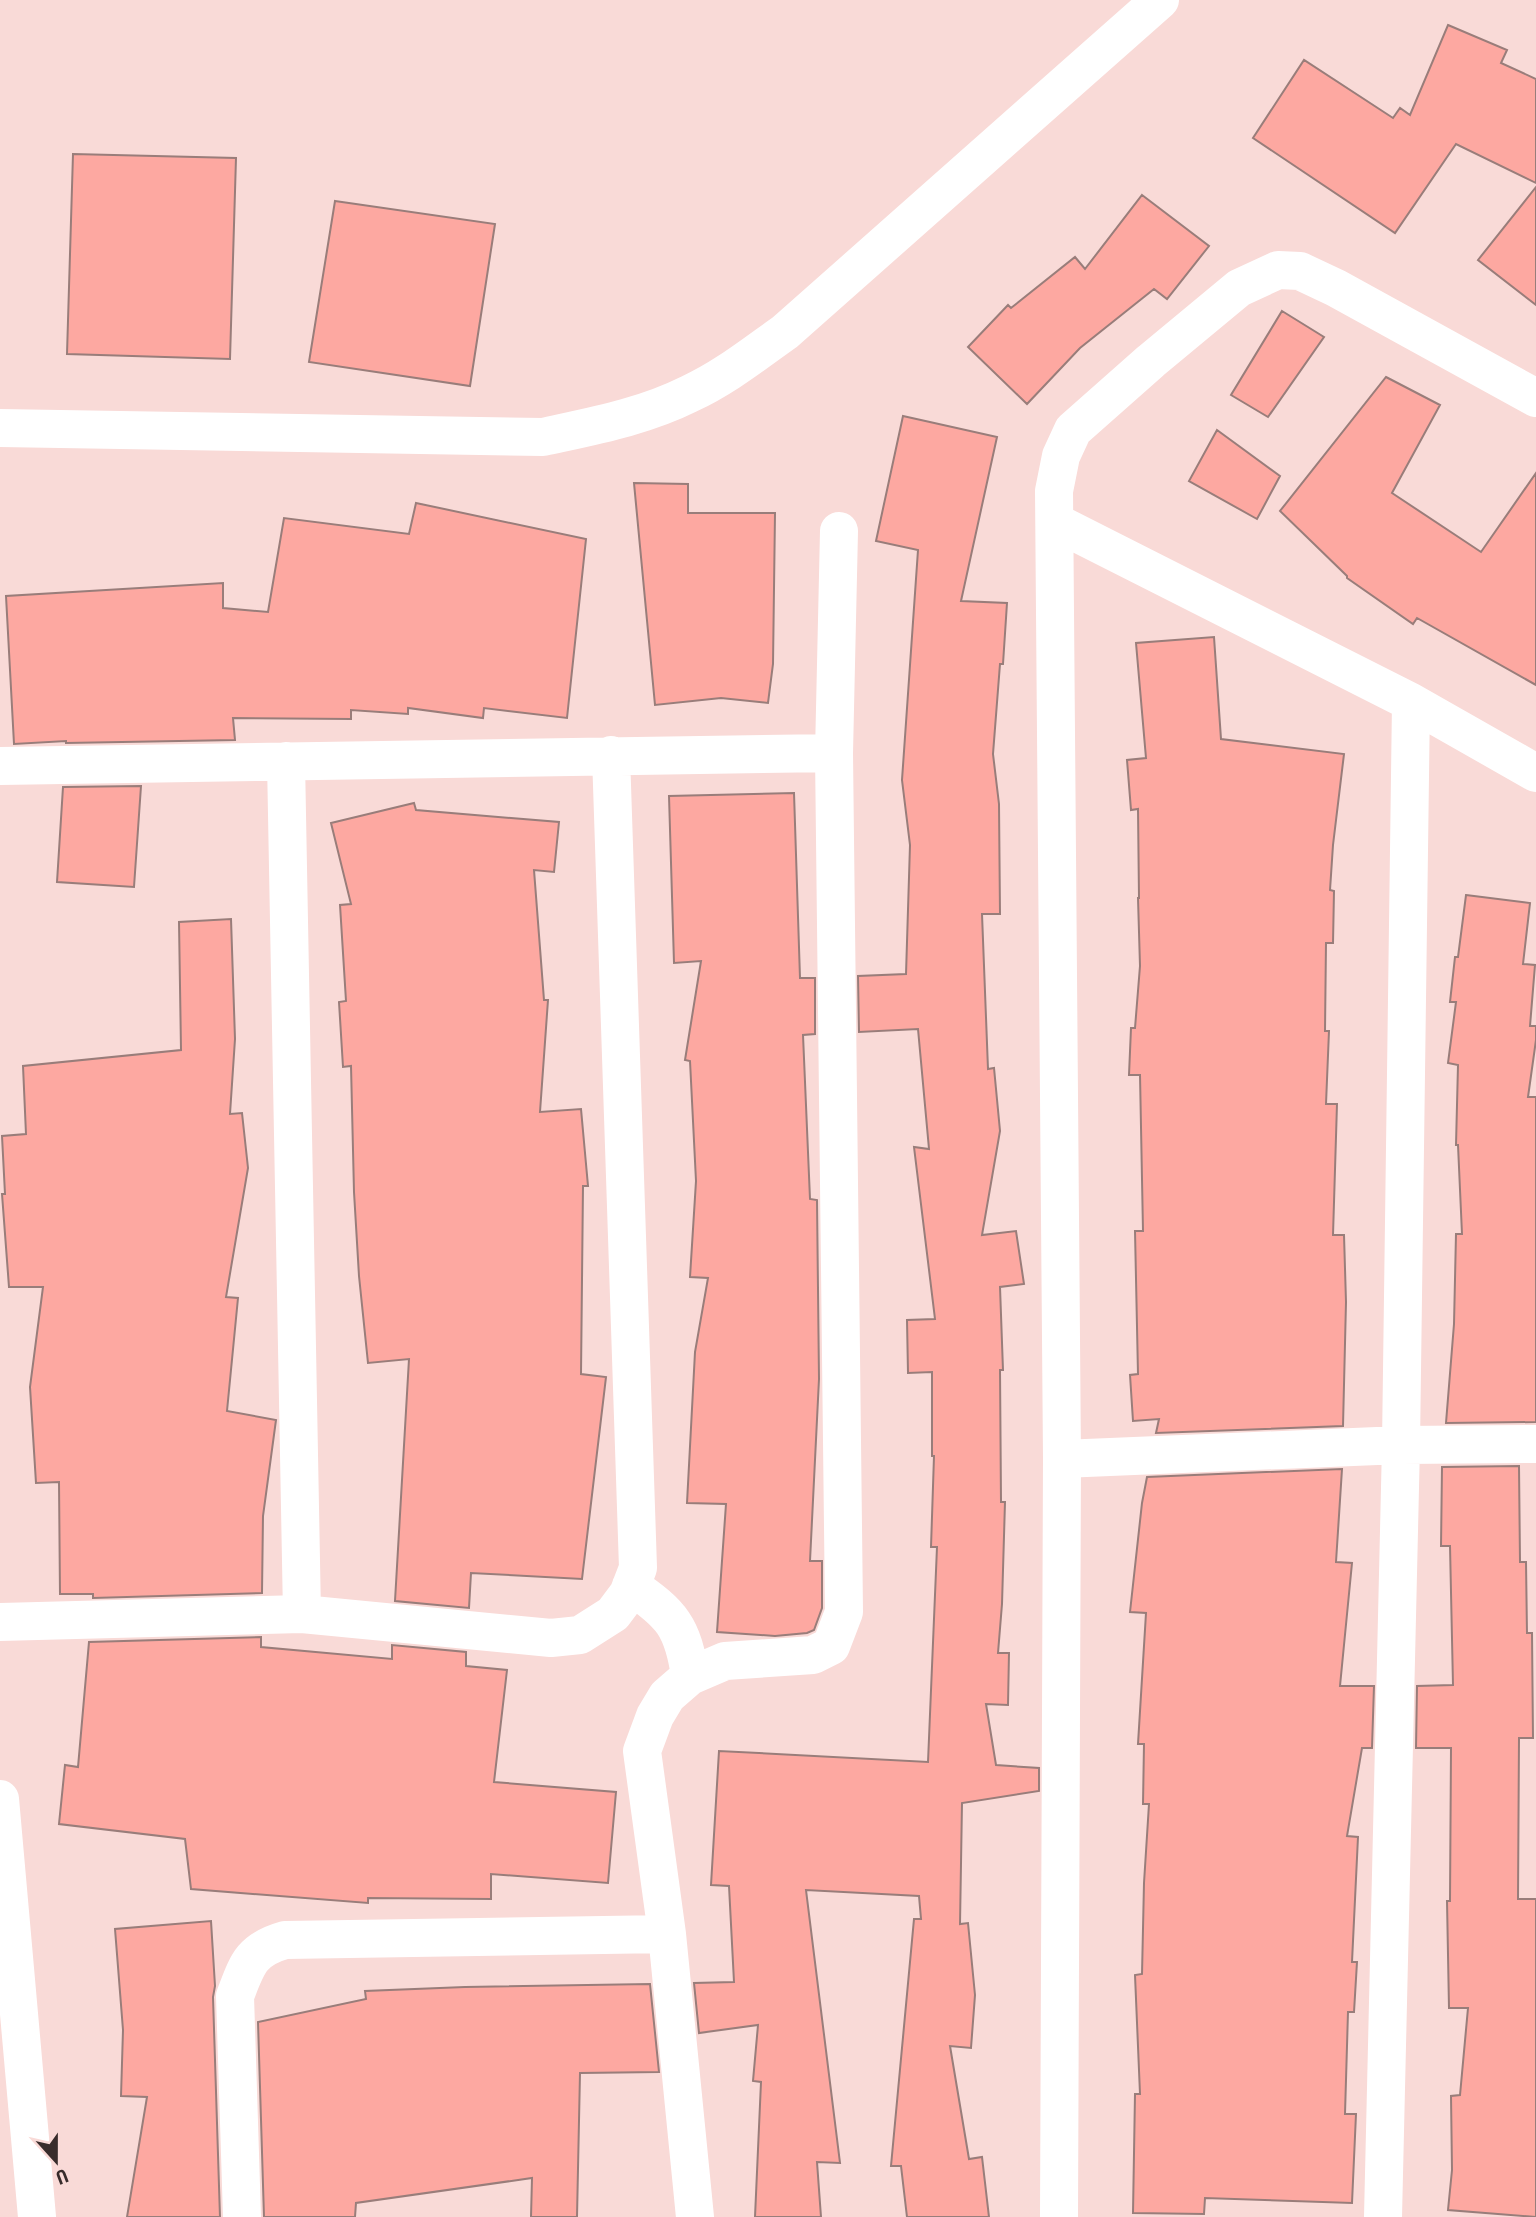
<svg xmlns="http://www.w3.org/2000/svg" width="1536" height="2217" font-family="'Roboto Condensed',sans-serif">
<rect width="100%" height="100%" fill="#f9dad7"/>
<path fill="#fda8a1" stroke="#997d7a" stroke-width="2" d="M 1448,25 L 1507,50 L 1501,63 L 1536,79 L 1536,183 L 1456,144 L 1395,233 L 1253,138 L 1304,60 L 1393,118 L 1400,108 L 1410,115 Z
M 73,154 L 236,158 L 230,359 L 67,354 Z
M 1536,187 L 1536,305 L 1478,260 Z
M 1142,195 L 1209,246 L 1167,299 L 1154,289 L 1080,348 L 1027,404 L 968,347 L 1008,305 L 1011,308 L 1075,257 L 1085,269 Z
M 335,201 L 495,224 L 470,386 L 309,362 Z
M 1282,311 L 1324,337 L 1268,417 L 1231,395 Z
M 1386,377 L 1440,405 L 1392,493 L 1481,552 L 1536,473 L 1536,685 L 1417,618 L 1413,624 L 1347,578 L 1347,576 L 1280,511 Z
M 903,416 L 997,437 L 961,601 L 1007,603 L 1003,664 L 1000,664 L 993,754 L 999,804 L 1000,914 L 982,914 L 988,1069 L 994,1068 L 1000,1131 L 982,1235 L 1016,1231 L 1024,1284 L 1000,1287 L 1003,1370 L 1000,1370 L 1001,1502 L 1005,1502 L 1002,1604 L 998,1653 L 1009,1653 L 1008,1705 L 986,1704 L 996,1765 L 1039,1768 L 1039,1791 L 962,1803 L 960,1924 L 968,1923 L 975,1995 L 971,2048 L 950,2046 L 969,2159 L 982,2157 L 989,2217 L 907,2217 L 901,2166 L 891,2166 L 914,1919 L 921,1919 L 919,1896 L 806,1890 L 840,2163 L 817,2162 L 821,2217 L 755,2217 L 761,2082 L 753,2081 L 758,2025 L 699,2033 L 694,1983 L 734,1982 L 729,1886 L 711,1885 L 719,1751 L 928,1762 L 937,1547 L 931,1547 L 934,1456 L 932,1456 L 932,1372 L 908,1373 L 907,1320 L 935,1319 L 914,1147 L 929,1149 L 918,1029 L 859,1032 L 858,976 L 906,974 L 910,845 L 902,780 L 918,550 L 876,541 Z
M 1217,430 L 1280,476 L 1257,519 L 1189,481 Z
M 634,483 L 688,484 L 688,513 L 775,513 L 773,664 L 768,703 L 721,698 L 655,705 Z
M 416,503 L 586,539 L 567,718 L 484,708 L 483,718 L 408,708 L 408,714 L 351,710 L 351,719 L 233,718 L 235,740 L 66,743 L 66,741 L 14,744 L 6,596 L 223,583 L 223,608 L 268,612 L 284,518 L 409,534 Z
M 1214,637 L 1221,739 L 1344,754 L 1333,845 L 1330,890 L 1334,891 L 1333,943 L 1326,943 L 1325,1031 L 1329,1031 L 1326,1104 L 1337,1104 L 1333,1235 L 1344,1235 L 1346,1302 L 1343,1426 L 1156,1433 L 1159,1419 L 1133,1421 L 1130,1375 L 1138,1374 L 1135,1231 L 1143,1231 L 1140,1075 L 1129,1075 L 1131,1028 L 1135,1028 L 1140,966 L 1138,898 L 1139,898 L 1138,809 L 1131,810 L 1127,760 L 1146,758 L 1136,643 Z
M 141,786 L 134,887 L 57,882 L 63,787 Z
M 794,793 L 800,978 L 815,978 L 815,1034 L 803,1035 L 810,1199 L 817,1200 L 819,1379 L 810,1561 L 822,1561 L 822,1608 L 814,1630 L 807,1633 L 775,1636 L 717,1632 L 726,1504 L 687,1503 L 695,1352 L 708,1278 L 690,1277 L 696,1181 L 690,1061 L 685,1060 L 701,961 L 674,963 L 669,796 Z
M 414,803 L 416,810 L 559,822 L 554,872 L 534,870 L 544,1000 L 548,1000 L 540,1112 L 581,1109 L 588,1186 L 583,1186 L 581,1374 L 606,1377 L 582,1579 L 471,1573 L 469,1608 L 395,1601 L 409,1359 L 368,1363 L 359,1276 L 354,1192 L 351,1066 L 343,1067 L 339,1002 L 346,1001 L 340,905 L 351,904 L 331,823 Z
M 1466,895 L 1530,903 L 1523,964 L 1535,965 L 1530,1026 L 1536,1026 L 1536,1040 L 1528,1097 L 1536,1097 L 1536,1422 L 1446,1423 L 1454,1324 L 1456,1234 L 1462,1234 L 1458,1145 L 1456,1145 L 1458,1065 L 1448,1063 L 1456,1002 L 1450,1002 L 1455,957 L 1458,957 Z
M 231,919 L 235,1039 L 230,1114 L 242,1113 L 248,1168 L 226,1297 L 238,1298 L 227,1411 L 276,1420 L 263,1516 L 262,1593 L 93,1598 L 93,1594 L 60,1594 L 59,1482 L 36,1483 L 30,1387 L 43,1287 L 9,1287 L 2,1194 L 5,1194 L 2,1136 L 26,1134 L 23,1066 L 181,1050 L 179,922 Z
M 1519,1466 L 1520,1562 L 1526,1562 L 1527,1633 L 1532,1633 L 1533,1738 L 1519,1738 L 1518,1899 L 1536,1899 L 1536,2217 L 1448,2210 L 1452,2170 L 1451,2096 L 1460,2095 L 1468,2008 L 1449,2008 L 1447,1901 L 1450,1901 L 1451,1748 L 1416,1748 L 1417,1686 L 1453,1685 L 1450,1546 L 1441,1546 L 1442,1467 Z
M 1342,1469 L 1336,1562 L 1352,1563 L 1340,1686 L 1374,1686 L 1372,1748 L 1362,1748 L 1347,1836 L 1358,1837 L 1352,1962 L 1357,1962 L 1354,2012 L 1348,2012 L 1345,2114 L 1356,2114 L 1352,2203 L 1205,2198 L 1204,2214 L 1133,2213 L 1135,2094 L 1140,2094 L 1135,1975 L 1142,1974 L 1144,1883 L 1149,1804 L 1143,1804 L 1144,1744 L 1138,1744 L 1146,1613 L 1130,1612 L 1142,1503 L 1147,1477 Z
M 261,1637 L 261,1647 L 392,1659 L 392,1645 L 466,1652 L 466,1666 L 507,1670 L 494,1782 L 616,1792 L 608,1883 L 491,1874 L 491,1899 L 368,1898 L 368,1903 L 191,1889 L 185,1839 L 59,1824 L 65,1765 L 78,1767 L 89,1642 Z
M 211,1921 L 215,1986 L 213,1997 L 220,2217 L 127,2217 L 147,2097 L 121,2096 L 123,2030 L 115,1929 Z
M 650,1984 L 659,2072 L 580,2073 L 577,2217 L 531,2217 L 532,2178 L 356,2203 L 355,2217 L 264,2217 L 258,2022 L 366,1999 L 365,1991 L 465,1987 Z"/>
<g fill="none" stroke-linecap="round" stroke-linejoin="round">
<path stroke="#fff" stroke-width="38" d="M 0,428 L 543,437 C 593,426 643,417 689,394 C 724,378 754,354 785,332 L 1160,0
M 1055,522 L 1411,702 L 1536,773
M 286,761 L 302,1614
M 0,766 L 834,753
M 1062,1459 L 1401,1445 L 1536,1444
M 631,1586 C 672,1614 683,1627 690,1676
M 0,1622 L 302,1614 L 551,1638 L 580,1635 L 613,1614 L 628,1594 L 638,1568 L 611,755
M 0,1799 L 37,2217
M 242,2217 L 235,1996 C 247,1965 250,1950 285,1940 L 667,1934
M 695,2217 L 667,1934 L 642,1751 L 655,1716 L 667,1696 L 690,1676 L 725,1661 L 813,1655 L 831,1646 L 844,1612 L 834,753 L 839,531
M 1059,2217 L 1062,1459 L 1054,491 L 1061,456 L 1073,430 L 1151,361 L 1239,288 L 1278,270 L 1300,271 L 1336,288 L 1536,398
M 1383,2217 L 1401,1445 L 1411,702"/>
</g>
<g transform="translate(56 2161) rotate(159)" stroke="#f9dad7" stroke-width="5" paint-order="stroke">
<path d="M0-5L12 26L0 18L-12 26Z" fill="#382c2b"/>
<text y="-10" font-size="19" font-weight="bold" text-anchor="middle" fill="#382c2b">U</text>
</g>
</svg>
